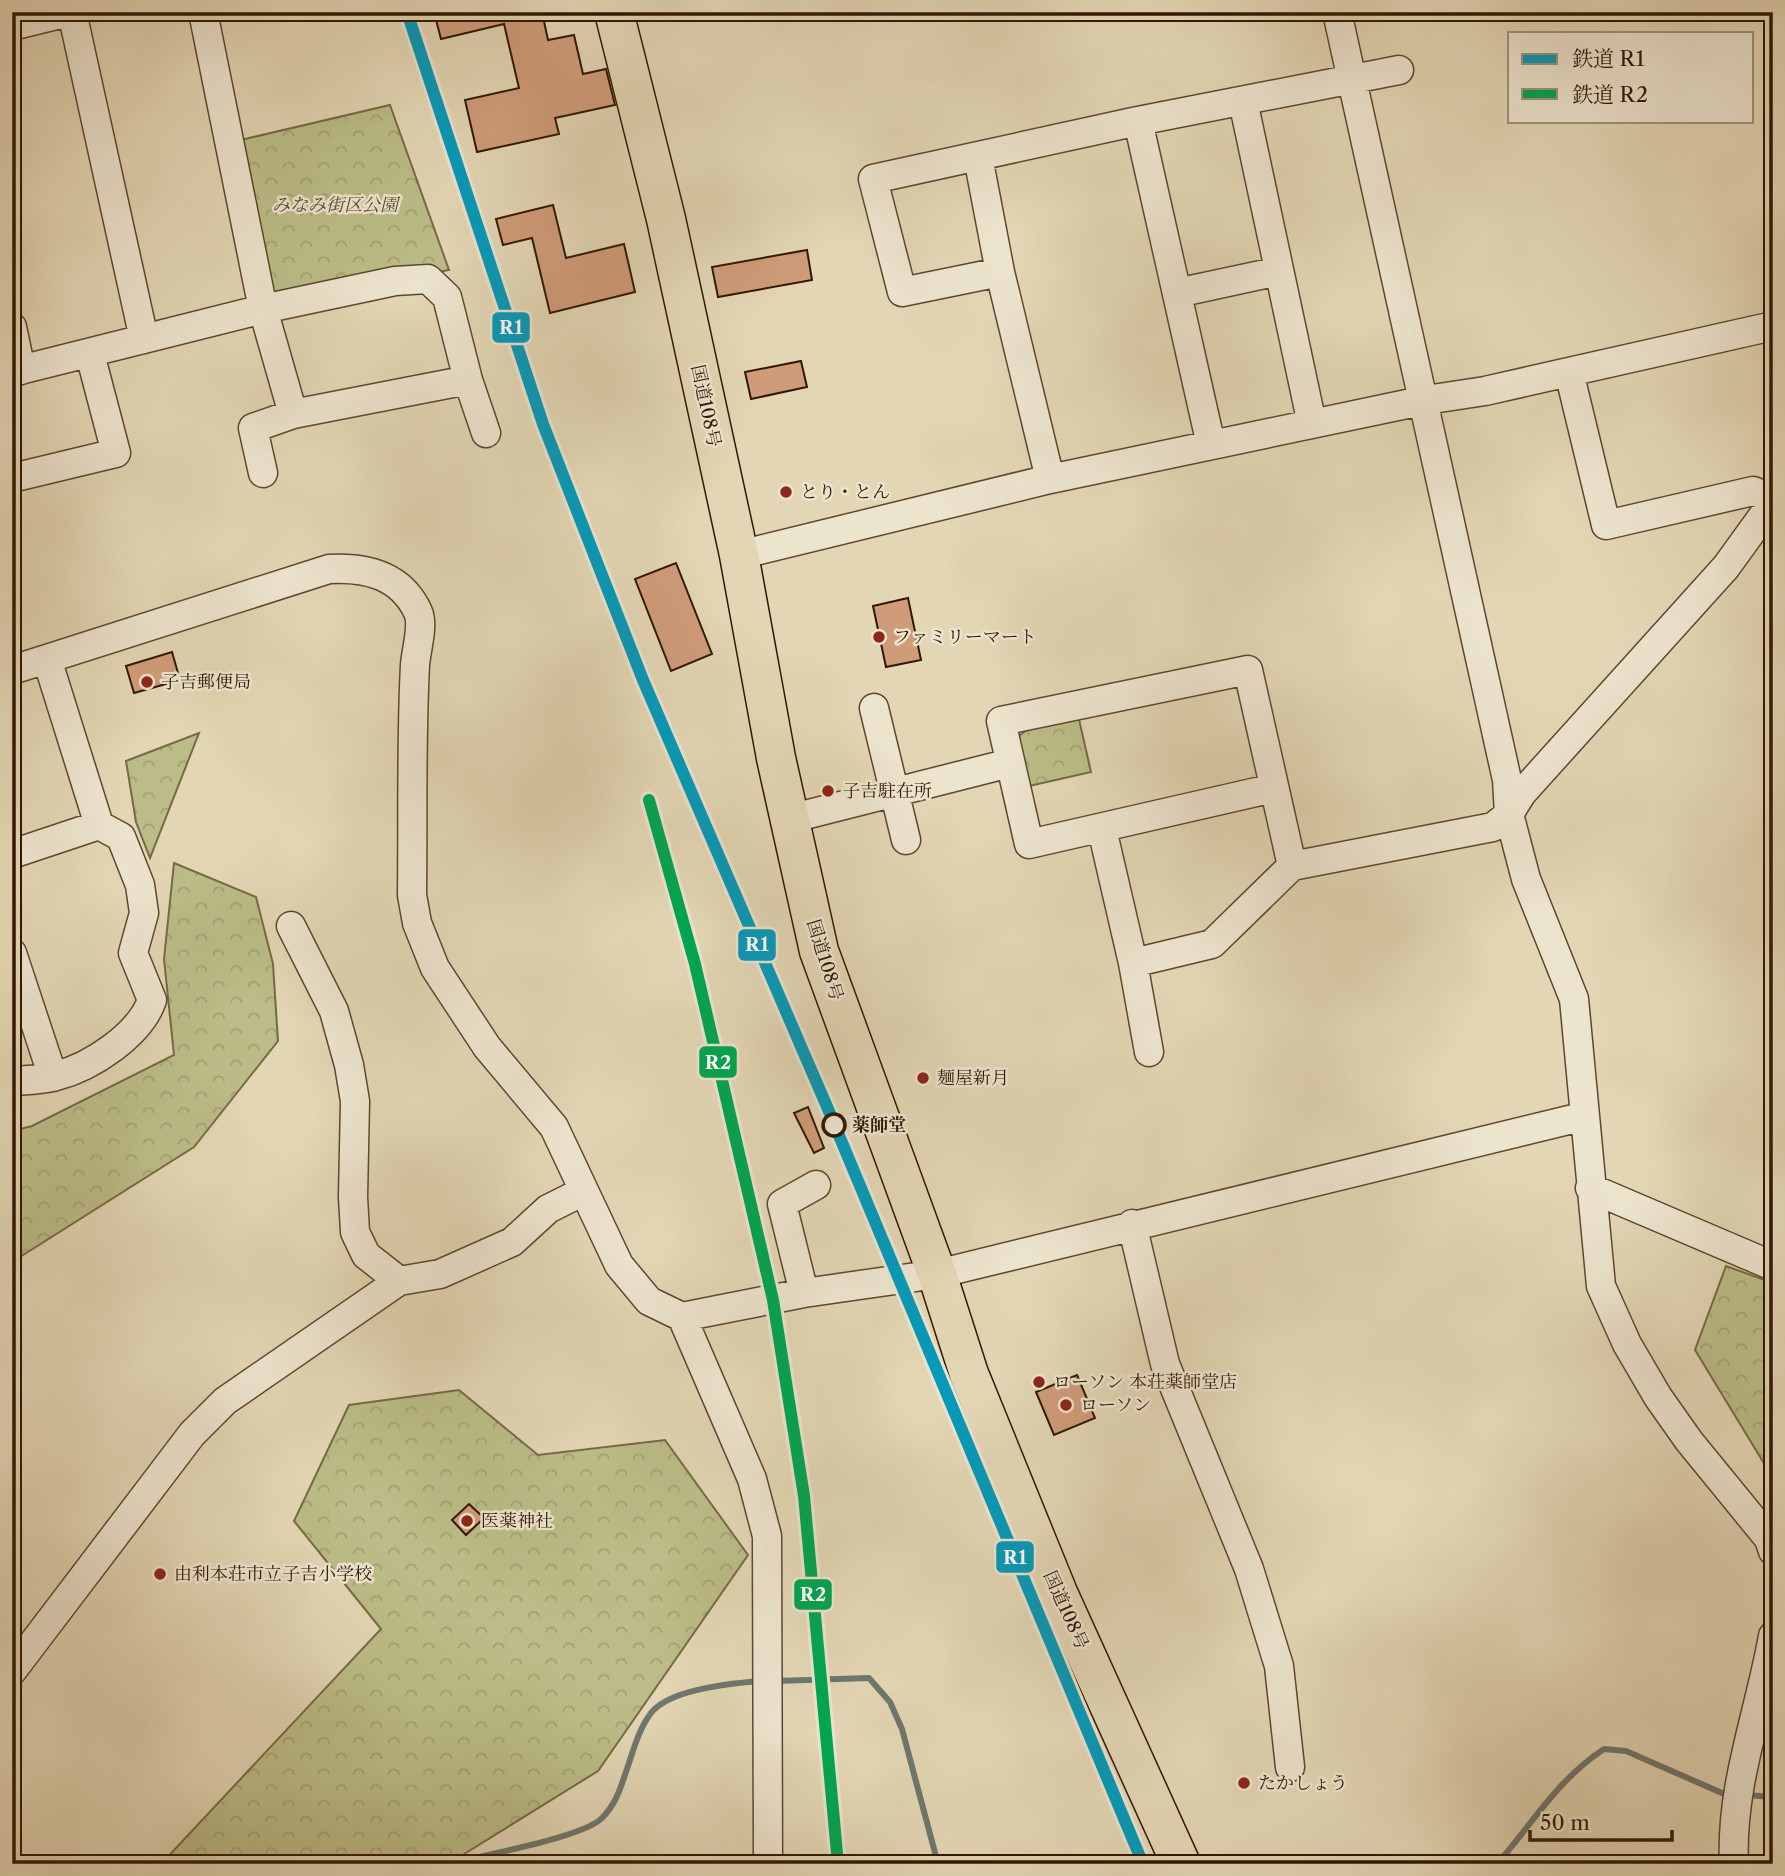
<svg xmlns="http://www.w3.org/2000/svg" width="1785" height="1876" font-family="'Libre Caslon Text','Noto Serif JP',serif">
<defs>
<pattern id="forest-crowns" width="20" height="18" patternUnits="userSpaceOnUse" patternTransform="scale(1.75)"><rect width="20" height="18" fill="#bbbc87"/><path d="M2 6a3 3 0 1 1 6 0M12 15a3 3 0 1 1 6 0" fill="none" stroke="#a1a173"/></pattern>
</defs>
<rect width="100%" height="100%" fill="#e3d6b4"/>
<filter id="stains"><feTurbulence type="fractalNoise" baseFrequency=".00286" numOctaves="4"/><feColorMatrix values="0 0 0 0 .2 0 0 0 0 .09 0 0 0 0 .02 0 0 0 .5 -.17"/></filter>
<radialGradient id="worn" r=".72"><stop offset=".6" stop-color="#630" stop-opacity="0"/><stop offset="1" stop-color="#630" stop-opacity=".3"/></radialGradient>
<path fill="url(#forest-crowns)" stroke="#766a45" stroke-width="2" d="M 390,105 L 449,270 L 268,303 L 232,142 Z
M 1078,715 L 1091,772 L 1029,786 L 1018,737 L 1031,726 Z
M 199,733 L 150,858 L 136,822 L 126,761 Z
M 174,863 L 256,897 L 273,964 L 278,1041 L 194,1147 L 12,1262 L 12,1131 L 32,1126 L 174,1055 L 164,959 Z
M 1726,1266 L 1773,1283 L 1773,1472 L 1768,1470 L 1695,1350 Z
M 459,1390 L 538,1455 L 665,1440 L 748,1555 L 598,1771 L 448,1864 L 161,1864 L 381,1629 L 294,1521 L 349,1405 Z"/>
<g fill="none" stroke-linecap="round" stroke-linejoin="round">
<path stroke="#6e776e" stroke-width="6" d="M 776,1681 L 869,1678 L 890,1702 L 902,1729 L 938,1864
M 1747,1795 L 1773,1797
M 472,1864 L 476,1858 C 503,1851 586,1835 602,1818 C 617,1803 621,1786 628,1766 C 634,1748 639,1729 651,1713 C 670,1689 733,1683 762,1681
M 1497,1864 C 1533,1823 1557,1780 1604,1749 L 1626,1751 L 1722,1793 L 1732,1794"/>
</g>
<path fill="#cf9c79" stroke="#311703" stroke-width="2" d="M 434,12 L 542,12 L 548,40 L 574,35 L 583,74 L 606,69 L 615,105 L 555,118 L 559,134 L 477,152 L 465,100 L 519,88 L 504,24 L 441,39 Z
M 553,205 L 566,258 L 624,244 L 635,292 L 550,313 L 532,238 L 503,245 L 496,219 Z
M 807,250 L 812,280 L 718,297 L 712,267 Z
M 801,361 L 807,387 L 751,399 L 745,372 Z
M 676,563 L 712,654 L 671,671 L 635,579 Z
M 908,598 L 921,660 L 886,667 L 873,606 Z
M 172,652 L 180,680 L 134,693 L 126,666 Z
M 808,1107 L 824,1148 L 814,1153 L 794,1113 Z
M 1077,1375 L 1095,1418 L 1054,1435 L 1036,1392 Z
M 469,1504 L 484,1518 L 466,1535 L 452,1520 Z"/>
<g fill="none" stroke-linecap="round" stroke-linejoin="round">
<defs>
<path id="minor" d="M 72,12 L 144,339
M 1337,12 L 1507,780 L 1509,814 L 1526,879 L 1574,999 L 1601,1286 L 1627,1344 L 1658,1397 L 1689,1441 L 1769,1539 L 1773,1551
M 12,26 L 69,12
M 1243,101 L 1312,424
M 1138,121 L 1211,445
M 978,157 L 1000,272 L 1050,479
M 1000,272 L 902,292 L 873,179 L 1138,121 L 1399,70
M 1177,293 L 1279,271
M 12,327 L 21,370
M 12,372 L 263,309 L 395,281 L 428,279 L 447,297 L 468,380 L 293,414 L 263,309 L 203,12
M 1569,372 L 1606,525 L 1753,491 L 1773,499
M 468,380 L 486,433
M 263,473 L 253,428 L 293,414
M 12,478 L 116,453 L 90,354
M 739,555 L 1050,479 L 1426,400 L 1485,391 L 1773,326
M 12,670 L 329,569 C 366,567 401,575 418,612 C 424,625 416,650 415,665 C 411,741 413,818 412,895 L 417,923 L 435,968 L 487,1047 L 554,1127 L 619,1265 L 649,1301 L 682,1317 L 804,1293 L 937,1274 L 1585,1116
M 874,708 L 906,840
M 1274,788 L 1029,844 L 1001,721 L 1248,670 L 1292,866
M 789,819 L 1010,763
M 1102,829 L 1133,963 L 1149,1052
M 12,854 L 99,825 L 47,659
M 291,926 L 334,1011 L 349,1065 L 355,1101 L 353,1197 L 355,1232 L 366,1255 L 399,1281
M 12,953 L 53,1077
M 1133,963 L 1212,944 L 1292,866 L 1493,827 L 1509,814 L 1522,793 L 1726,567 L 1773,502
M 12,1081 C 26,1080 42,1080 56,1076 C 91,1067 140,1035 152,1000 L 133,953 L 144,913 L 140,885 L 121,837 L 99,825
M 1590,1188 L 1773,1266
M 1132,1224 L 1165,1364 L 1249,1569 L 1279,1666 L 1290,1767
M 804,1293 L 782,1204 L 816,1185
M 682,1317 L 752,1479 L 767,1536 L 768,1864
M 12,1671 L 192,1434 L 225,1401 L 399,1281 L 440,1274 L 512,1242 L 548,1209 L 582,1192
M 1734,1864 C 1730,1786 1760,1711 1773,1636"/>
<path id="highway" d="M 614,12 L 666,219 L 739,555 L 776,758 L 819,951 L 937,1274 L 969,1374 L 1058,1593 L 1181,1864"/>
</defs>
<use href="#minor" stroke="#5e472f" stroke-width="31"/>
<use href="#highway" stroke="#311703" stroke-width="41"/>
<use href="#minor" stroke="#ede4ce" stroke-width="28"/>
<use href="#highway" stroke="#e3d6b4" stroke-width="38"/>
<defs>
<path id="rail-1" d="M 407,12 L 543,424 L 643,680 L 828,1109 L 1143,1864"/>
<path id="rail-2" d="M 649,800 L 695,964 L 773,1300 L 804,1496 L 838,1864"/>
</defs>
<use href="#rail-1" stroke="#ede4ce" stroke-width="18"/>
<use href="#rail-2" stroke="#ede4ce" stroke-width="18"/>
<use href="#rail-1" stroke="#059aba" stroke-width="12"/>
<use href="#rail-2" stroke="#00a651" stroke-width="12"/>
</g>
<g fill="#8f2418" stroke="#ede4ce" stroke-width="2.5">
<circle cx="786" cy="492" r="7"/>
<circle cx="879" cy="637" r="7"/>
<circle cx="147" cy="682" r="7"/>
<circle cx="828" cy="791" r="7"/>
<circle cx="923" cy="1078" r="7"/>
<circle cx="1039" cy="1382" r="7"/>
<circle cx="1066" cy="1405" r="7"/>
<circle cx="467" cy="1521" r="7"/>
<circle cx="160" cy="1574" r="7"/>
<circle cx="1244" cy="1783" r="7"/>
</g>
<circle fill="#ede4ce" stroke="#311703" stroke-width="3.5" cx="834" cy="1125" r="11"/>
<g text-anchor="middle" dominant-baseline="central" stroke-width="5" stroke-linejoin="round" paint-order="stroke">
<g font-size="18" font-style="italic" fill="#5a492b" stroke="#ede4ce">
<text x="335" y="205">みなみ街区公園</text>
</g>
<g font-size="18" fill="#311703" stroke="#ede4ce">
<text transform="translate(706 406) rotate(78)">国道108号</text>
<text transform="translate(825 960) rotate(73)">国道108号</text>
<text transform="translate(1066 1610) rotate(66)">国道108号</text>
</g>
<g font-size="18" fill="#311703" stroke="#ede4ce" text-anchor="start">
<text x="800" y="492">とり・とん</text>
<text x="893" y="637">ファミリーマート</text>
<text x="161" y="682">子吉郵便局</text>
<text x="842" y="791">子吉駐在所</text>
<text x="937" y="1078">麺屋新月</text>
<text x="1053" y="1382">ローソン 本荘薬師堂店</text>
<text x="1080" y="1405">ローソン</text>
<text x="481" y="1521">医薬神社</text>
<text x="174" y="1574">由利本荘市立子吉小学校</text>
<text x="1258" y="1783">たかしょう</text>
</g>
<g font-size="18" font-weight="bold" fill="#311703" stroke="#ede4ce" text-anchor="start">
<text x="852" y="1125">薬師堂</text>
</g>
</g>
<g stroke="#ede4ce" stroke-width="2.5">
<rect x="491" y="311" width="40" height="33" rx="7" fill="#059aba"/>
<rect x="737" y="928" width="40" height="34" rx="7" fill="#059aba"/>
<rect x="698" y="1045" width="40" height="34" rx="7" fill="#00a651"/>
<rect x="995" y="1540" width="40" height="34" rx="7" fill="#059aba"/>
<rect x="793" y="1578" width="40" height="33" rx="7" fill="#00a651"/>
</g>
<g font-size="19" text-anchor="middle" font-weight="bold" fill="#fff">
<text x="511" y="334">R1</text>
<text x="757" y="951">R1</text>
<text x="718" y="1069">R2</text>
<text x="1015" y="1564">R1</text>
<text x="813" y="1601">R2</text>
</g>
<rect width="1785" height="1876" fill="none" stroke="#e3d6b4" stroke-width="42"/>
<rect x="14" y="14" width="1757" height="1848" fill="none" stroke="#311703" stroke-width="3.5"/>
<rect x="21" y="21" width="1743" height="1834" fill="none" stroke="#311703" stroke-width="2"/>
<rect x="1508" y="32" width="245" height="91" fill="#ede4ce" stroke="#a2927d" stroke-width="2"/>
<rect x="1522" y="54" width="35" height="10" fill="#059aba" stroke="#a2927d" stroke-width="2"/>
<text x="1572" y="66" font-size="21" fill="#311703">鉄道 R1</text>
<rect x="1522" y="89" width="35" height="10" fill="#00a651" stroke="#a2927d" stroke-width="2"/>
<text x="1572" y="102" font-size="21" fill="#311703">鉄道 R2</text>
<path d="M1530 1830v10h142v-10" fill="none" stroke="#311703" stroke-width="3.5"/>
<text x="1540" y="1830" font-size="21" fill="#311703" stroke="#ede4ce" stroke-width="5" paint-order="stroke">50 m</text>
<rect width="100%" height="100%" filter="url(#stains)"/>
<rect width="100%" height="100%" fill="url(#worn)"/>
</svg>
